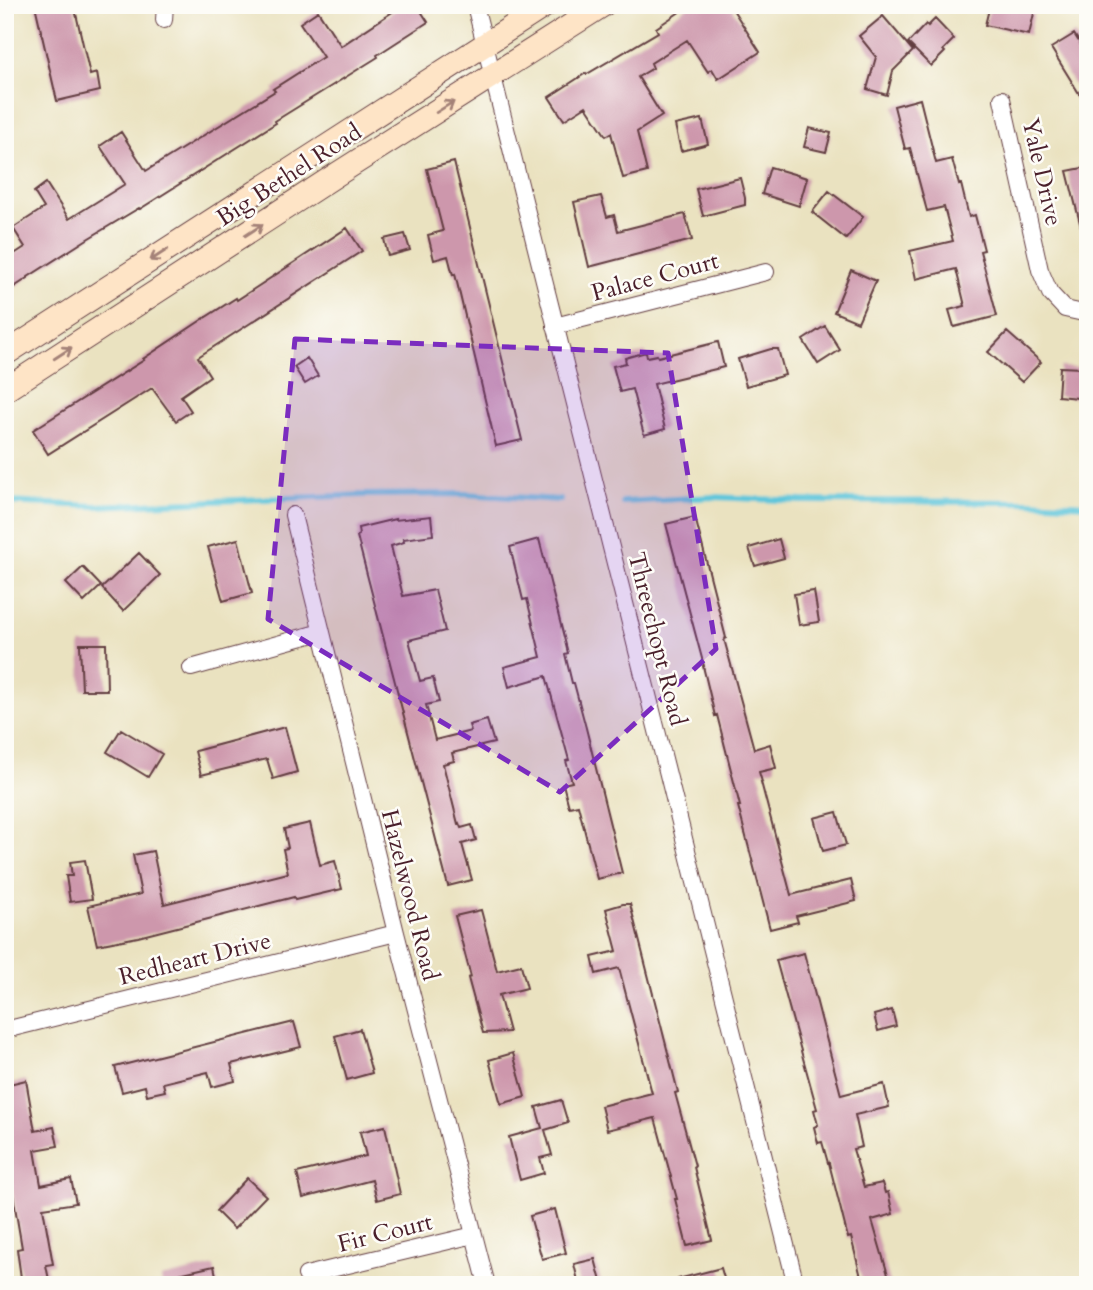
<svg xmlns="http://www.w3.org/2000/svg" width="1093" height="1290" font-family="Cardo,serif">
<rect width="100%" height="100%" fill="#fdfcf7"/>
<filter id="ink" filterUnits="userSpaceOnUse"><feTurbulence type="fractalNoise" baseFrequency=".0143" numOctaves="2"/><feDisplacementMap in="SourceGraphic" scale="14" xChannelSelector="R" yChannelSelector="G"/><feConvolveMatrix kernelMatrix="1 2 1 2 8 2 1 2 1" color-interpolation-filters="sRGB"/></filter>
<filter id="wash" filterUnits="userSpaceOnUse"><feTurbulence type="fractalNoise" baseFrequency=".00686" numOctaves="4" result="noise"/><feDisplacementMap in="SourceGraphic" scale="28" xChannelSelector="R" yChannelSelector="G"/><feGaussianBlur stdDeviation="1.57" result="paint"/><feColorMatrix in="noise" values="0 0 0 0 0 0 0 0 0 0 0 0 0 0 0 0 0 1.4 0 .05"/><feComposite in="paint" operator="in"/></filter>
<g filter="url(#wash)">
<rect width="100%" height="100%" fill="#eae2c0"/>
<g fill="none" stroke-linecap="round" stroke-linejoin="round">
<path stroke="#5ec6db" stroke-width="6" d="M 5,502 L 94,506 L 363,495 L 464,494 L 560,500
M 623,502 L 714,497 L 801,501 L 1028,502 L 1088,505"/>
</g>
<g id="blocks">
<path fill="#cd97ac" d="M 35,5 L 74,5 L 90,75 L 97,73 L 100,91 L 57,101 Z
M 403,5 L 417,5 L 428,22 L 377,55 L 378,57 L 275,121 L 276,123 L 140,209 L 139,208 L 89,238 L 28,277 L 28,278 L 5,293 L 5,260 L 25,247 L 13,228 L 44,208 L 34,192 L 46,183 L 69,219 L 125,184 L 100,146 L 121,132 L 146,171 L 275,91 L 273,89 L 323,57 L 300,23 L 318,11 L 341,46 Z
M 690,5 L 730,5 L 760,52 L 718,79 L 712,69 L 708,72 L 687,40 L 651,63 L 653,68 L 638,77 L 662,116 L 637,132 L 647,172 L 623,178 L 611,133 L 606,136 L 586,106 L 564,120 L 549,97 L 586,73 L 587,74 L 658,32 L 656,28 Z
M 990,5 L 1020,5 L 1035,9 L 1029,35 L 985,25 Z
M 883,16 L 913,51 L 893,71 L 887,95 L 867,89 L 876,57 L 859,36 Z
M 935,19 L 954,39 L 943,50 L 945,52 L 931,66 L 908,43 L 926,24 L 928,26 Z
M 1074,34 L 1088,56 L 1088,108 L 1051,48 Z
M 920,99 L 936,163 L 952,159 L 959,185 L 961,184 L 969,217 L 975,215 L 984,250 L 980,251 L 997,316 L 954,327 L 949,310 L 965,306 L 956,269 L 916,279 L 910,251 L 953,241 L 944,207 L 927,211 L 910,148 L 905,149 L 894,106 Z
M 702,119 L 708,144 L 681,151 L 675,125 Z
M 809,128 L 831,133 L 826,152 L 804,147 Z
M 454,162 L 522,440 L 496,446 L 455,274 L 453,275 L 448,256 L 434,260 L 428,235 L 443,231 L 427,169 Z
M 770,167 L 807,178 L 799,206 L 762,194 Z
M 1088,167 L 1088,230 L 1082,231 L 1067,171 Z
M 740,178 L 745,198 L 745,205 L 703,216 L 696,189 Z
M 829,191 L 863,217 L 846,239 L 812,212 Z
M 601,196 L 607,217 L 614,215 L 618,231 L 685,214 L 692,240 L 589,267 L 574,202 Z
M 347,228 L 362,251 L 198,357 L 210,376 L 181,396 L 191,411 L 176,421 L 152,388 L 48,454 L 33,430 L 144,360 L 143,359 L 203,319 L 236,298 L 237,300 Z
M 405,234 L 410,250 L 388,256 L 384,239 Z
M 851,270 L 876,281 L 858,322 L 834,312 Z
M 825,326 L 840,350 L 818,364 L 803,340 Z
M 1007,332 L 1041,362 L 1022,382 L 988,352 Z
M 718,342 L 724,367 L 654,384 L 665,429 L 644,435 L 632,389 L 620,392 L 613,366 L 626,363 L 625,358 L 646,352 L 647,357 L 657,355 L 658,357 Z
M 771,349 L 778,349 L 785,375 L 746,386 L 738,359 Z
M 307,358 L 318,376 L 305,384 L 294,367 Z
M 1060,367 L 1082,368 L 1082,372 L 1088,372 L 1088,399 L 1058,396 Z
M 431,516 L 433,535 L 403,539 L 404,542 L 391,546 L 403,596 L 435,590 L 445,631 L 409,640 L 420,681 L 433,678 L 439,702 L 426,705 L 435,740 L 471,731 L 469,725 L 487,720 L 494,743 L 452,753 L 454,761 L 443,764 L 458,824 L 459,823 L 461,828 L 472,825 L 476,840 L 462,844 L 472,880 L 448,886 L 357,536 L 359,535 L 358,528 L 395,519 L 395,520 Z
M 695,517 L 726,638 L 724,639 L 754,749 L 770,744 L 776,768 L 759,772 L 762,782 L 761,782 L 791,895 L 851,880 L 856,901 L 796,916 L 798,922 L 770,929 L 738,806 L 740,806 L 717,715 L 715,716 L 703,666 L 704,666 L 666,524 Z
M 238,539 L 252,593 L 223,601 L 208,547 Z
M 539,539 L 568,653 L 565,654 L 572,683 L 574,683 L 586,728 L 622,873 L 597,879 L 578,805 L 569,807 L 563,784 L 572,782 L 566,761 L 569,760 L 546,676 L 509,687 L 504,667 L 541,657 L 527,599 L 523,600 L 510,547 Z
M 779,539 L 784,558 L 755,566 L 749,548 Z
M 139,553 L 160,575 L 123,611 L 102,588 Z
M 83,567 L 101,586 L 84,602 L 66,583 Z
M 814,591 L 819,622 L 799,625 L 794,594 Z
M 80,644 L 106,644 L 107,690 L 82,690 Z
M 285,727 L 297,772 L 273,779 L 267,759 L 201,775 L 195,751 Z
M 121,729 L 162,754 L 148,777 L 107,752 Z
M 837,812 L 846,845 L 823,851 L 814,818 Z
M 310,823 L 320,865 L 335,861 L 342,889 L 295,900 L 294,897 L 138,937 L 97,945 L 88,906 L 141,894 L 133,855 L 153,851 L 164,904 L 288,873 L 283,849 L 288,848 L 284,829 Z
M 85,860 L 92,899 L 70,902 L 66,876 L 72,876 L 70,862 Z
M 623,904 L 630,904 L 678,1092 L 675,1093 L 695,1166 L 694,1167 L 712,1240 L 687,1246 L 675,1199 L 677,1199 L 655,1118 L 607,1130 L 601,1106 L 652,1093 L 619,968 L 596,974 L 592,957 L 617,951 L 606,909 Z
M 481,910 L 497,971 L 521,965 L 527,988 L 499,995 L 509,1032 L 483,1033 L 468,978 L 471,977 L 455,916 Z
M 804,953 L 841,1095 L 884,1084 L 889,1107 L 855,1115 L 862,1147 L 853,1149 L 864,1187 L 882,1183 L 885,1193 L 888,1192 L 893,1214 L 872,1220 L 891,1285 L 863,1285 L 851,1237 L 848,1238 L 829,1163 L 828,1163 L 822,1142 L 818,1143 L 814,1127 L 818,1125 L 814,1110 L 817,1109 L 776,960 Z
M 892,1010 L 896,1026 L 878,1031 L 874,1015 Z
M 294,1022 L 301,1047 L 231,1064 L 235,1081 L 212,1087 L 208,1072 L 163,1083 L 165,1091 L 147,1095 L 145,1086 L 122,1092 L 115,1067 Z
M 360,1029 L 372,1073 L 347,1080 L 335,1036 Z
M 513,1053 L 525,1097 L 501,1104 L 489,1060 Z
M 26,1080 L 35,1131 L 54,1127 L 58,1146 L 35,1150 L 41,1185 L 71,1179 L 76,1203 L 43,1208 L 53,1264 L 46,1265 L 50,1285 L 22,1285 L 17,1249 L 22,1248 L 11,1183 L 5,1184 L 5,1085 Z
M 561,1100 L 568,1123 L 545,1130 L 552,1155 L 540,1158 L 544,1173 L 520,1180 L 509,1137 L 542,1128 L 536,1107 Z
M 385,1126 L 400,1194 L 377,1200 L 372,1180 L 303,1198 L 297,1173 L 366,1156 L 360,1132 Z
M 247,1178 L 266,1196 L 234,1229 L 216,1211 Z
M 555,1209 L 566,1253 L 542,1259 L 530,1216 Z
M 595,1259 L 602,1285 L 579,1285 L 574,1264 Z
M 214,1266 L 218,1285 L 162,1285 L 161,1278 Z
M 721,1268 L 726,1285 L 679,1285 L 678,1279 Z"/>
</g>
</g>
<g filter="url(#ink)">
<use href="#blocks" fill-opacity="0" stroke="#623c41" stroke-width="2"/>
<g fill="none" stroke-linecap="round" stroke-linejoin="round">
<defs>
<path id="street" d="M 475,5 L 796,1285
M 164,20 L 165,5
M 1002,99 L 1040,270 L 1050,293 L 1065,309 L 1088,314
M 555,326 L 766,272
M 293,515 L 396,933 L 487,1285
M 191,668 L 321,632
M 5,1030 L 396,933
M 306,1275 L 474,1235"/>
<path id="secondary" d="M 5,354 L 546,5
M 5,390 L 339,173 L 603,5"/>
</defs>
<use href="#street" stroke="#623c41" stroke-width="18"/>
<use href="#secondary" stroke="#623c41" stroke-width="25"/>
<use href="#street" stroke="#fff" stroke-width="16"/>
<use href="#secondary" stroke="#fee4c6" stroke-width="23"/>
</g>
<defs><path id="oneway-shaft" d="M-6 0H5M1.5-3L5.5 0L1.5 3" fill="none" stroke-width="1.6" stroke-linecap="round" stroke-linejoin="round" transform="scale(1.75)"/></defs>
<g stroke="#a48278">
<use href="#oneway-shaft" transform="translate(445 107) rotate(-32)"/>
<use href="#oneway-shaft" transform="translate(254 230) rotate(-33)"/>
<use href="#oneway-shaft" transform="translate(159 255) rotate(147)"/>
<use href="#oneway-shaft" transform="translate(63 353) rotate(-33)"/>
</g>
</g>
<path fill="#7b2cbf" fill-opacity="0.2" stroke="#7b2cbf" stroke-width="5" stroke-dasharray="14 9" stroke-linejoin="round" d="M 295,339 L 668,353 L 716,649 L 560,792 L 268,619 Z"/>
<g text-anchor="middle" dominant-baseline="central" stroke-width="5" stroke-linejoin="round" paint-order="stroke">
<g font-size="24" fill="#4a1f2b" stroke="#fdfcf7">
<text transform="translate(1042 172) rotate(77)">Yale Drive</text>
<text transform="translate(289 175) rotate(-33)">Big Bethel Road</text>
<text transform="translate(655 277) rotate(-15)">Palace Court</text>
<text transform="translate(657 639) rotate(76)">Threechopt Road</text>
<text transform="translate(410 895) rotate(76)">Hazelwood Road</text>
<text transform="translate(195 959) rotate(-14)">Redheart Drive</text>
<text transform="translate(385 1233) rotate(-14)">Fir Court</text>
</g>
</g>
<rect width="1093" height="1290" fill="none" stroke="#fdfcf7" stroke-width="28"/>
</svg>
